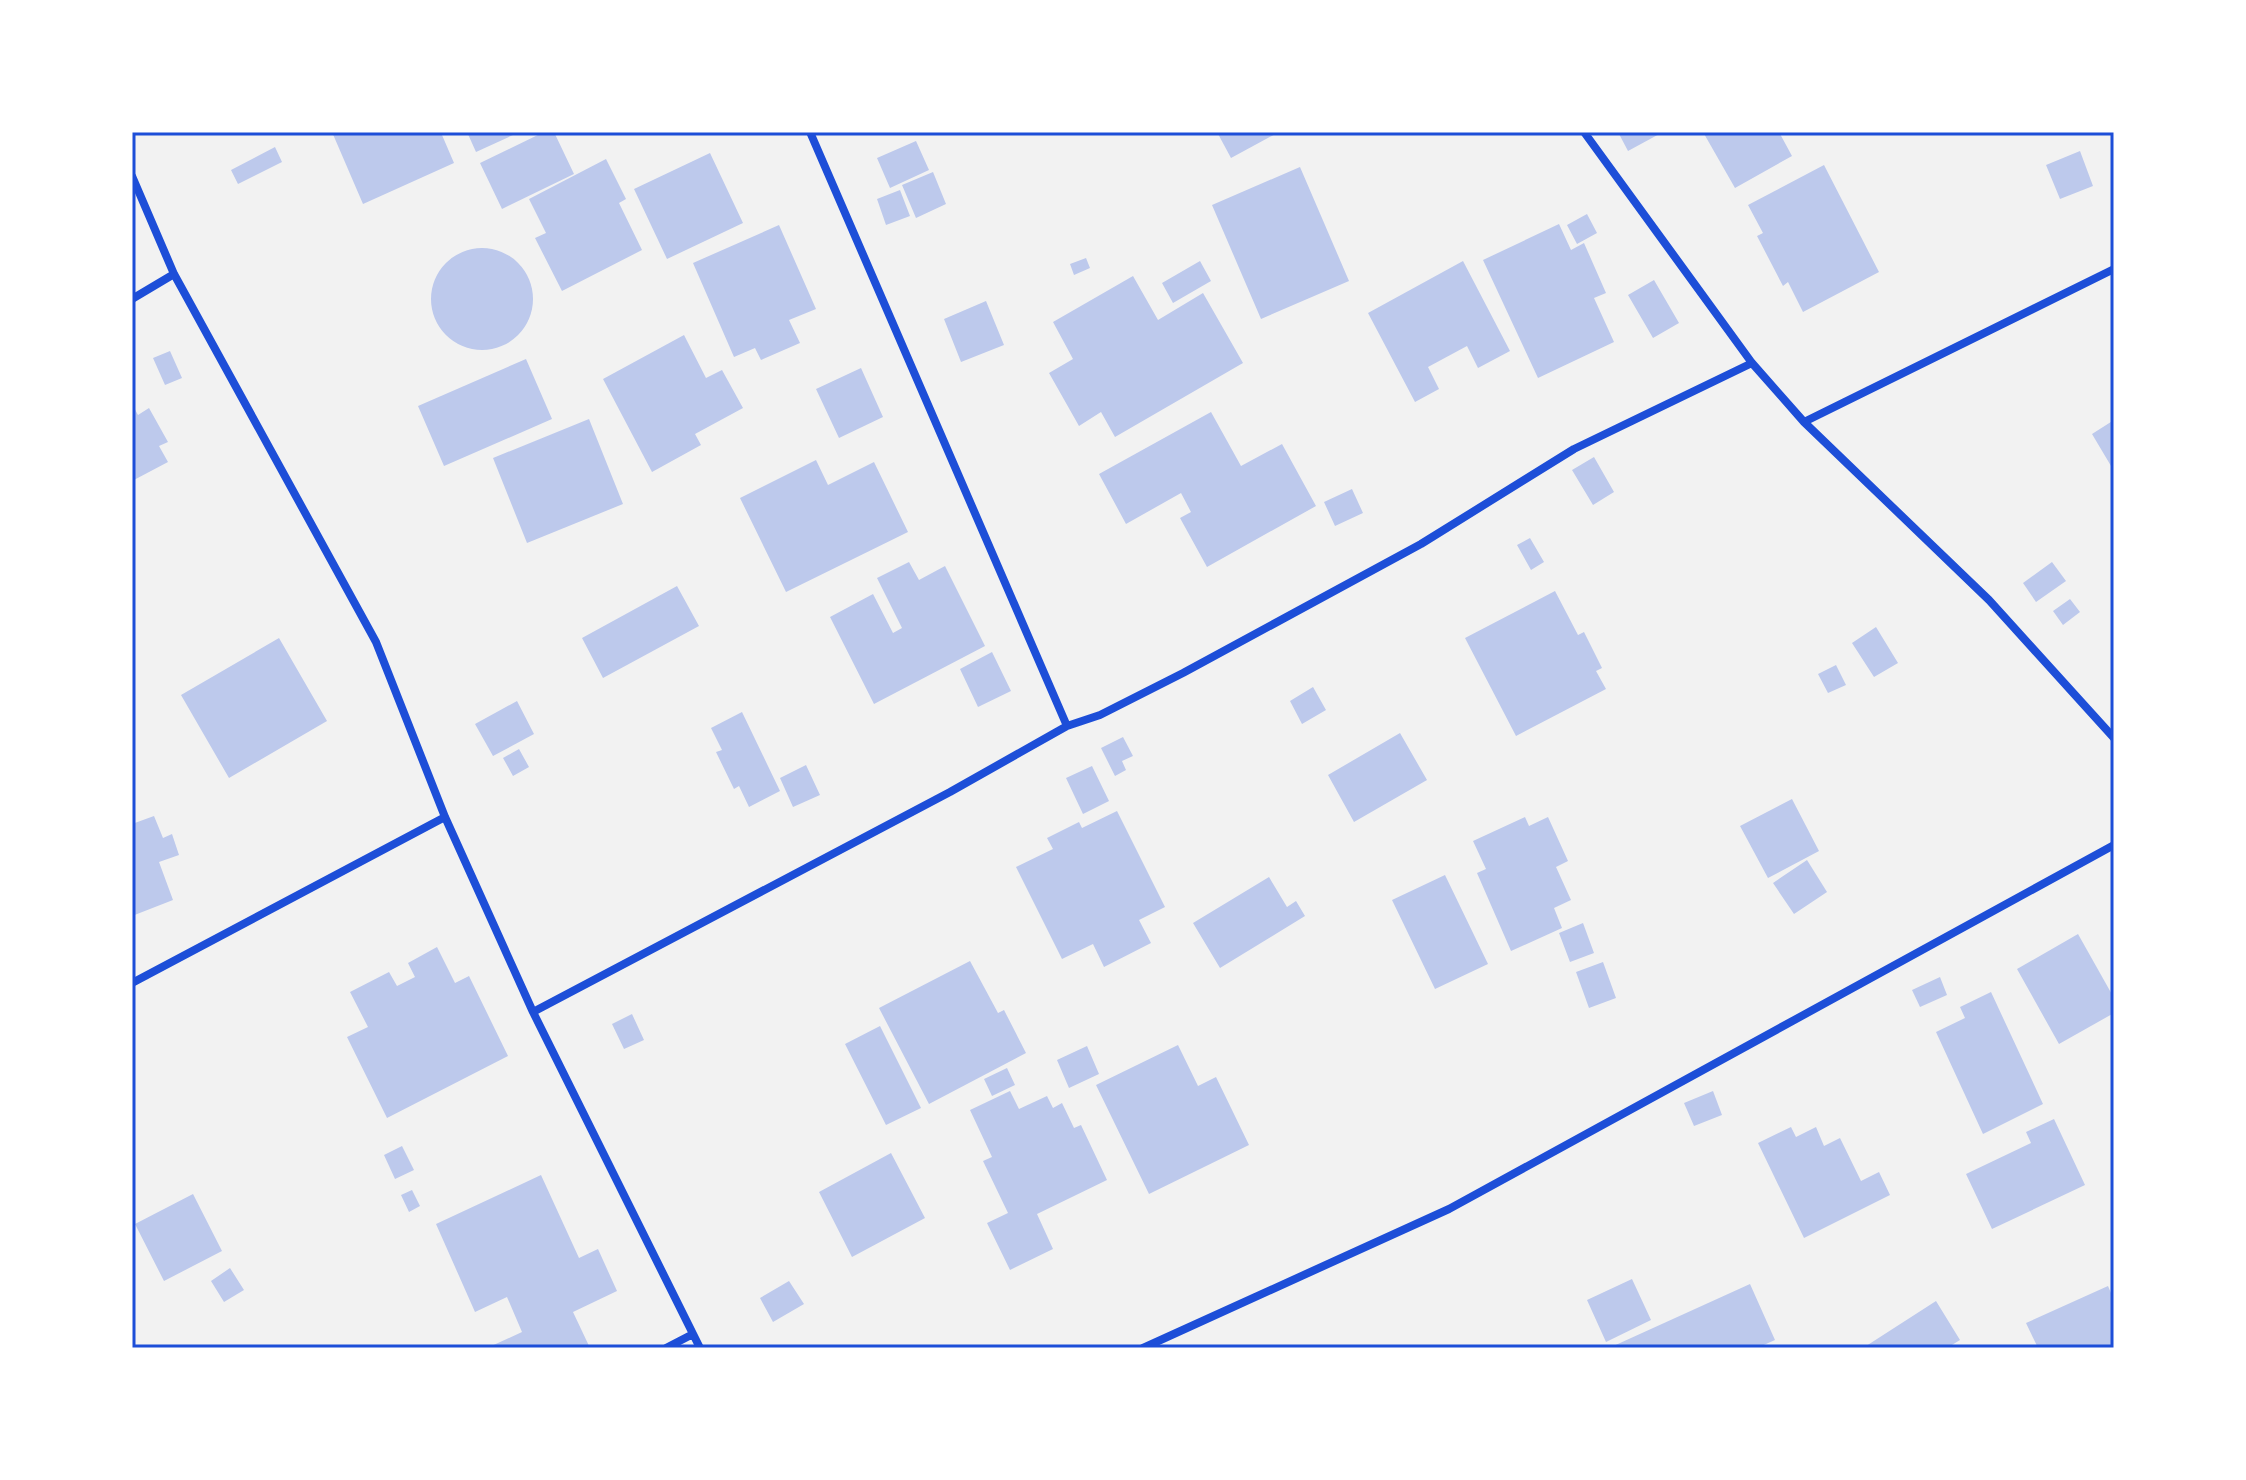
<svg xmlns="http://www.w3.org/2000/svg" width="2246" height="1480" font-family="Jost,sans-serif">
<rect width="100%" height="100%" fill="#f2f2f2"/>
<path fill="#bdc9ec" d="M 332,132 L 449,132 L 442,135 L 454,163 L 363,204 Z
M 467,132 L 512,132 L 513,135 L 476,152 Z
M 544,132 L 554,132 L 574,174 L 502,209 L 480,163 Z
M 1217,132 L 1279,132 L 1231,158 Z
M 1618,132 L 1663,132 L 1628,151 Z
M 1703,132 L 1779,132 L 1792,156 L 1735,188 Z
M 916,141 L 929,170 L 890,188 L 877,158 Z
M 275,147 L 282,162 L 238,184 L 231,170 Z
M 2080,151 L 2093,186 L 2060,199 L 2046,165 Z
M 710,153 L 743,223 L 667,259 L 634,189 Z
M 606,159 L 626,199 L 619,203 L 642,250 L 562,291 L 535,238 L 546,233 L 529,199 Z
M 1824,165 L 1879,272 L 1803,312 L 1788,282 L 1783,286 L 1757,236 L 1763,233 L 1748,205 Z
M 1300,167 L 1349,281 L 1261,319 L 1212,205 Z
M 933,172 L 946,204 L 916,218 L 902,185 Z
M 900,190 L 910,216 L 886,225 L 877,199 Z
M 1587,214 L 1597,233 L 1577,244 L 1567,225 Z
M 1559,224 L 1571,250 L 1584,243 L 1606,293 L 1594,298 L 1614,342 L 1538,378 L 1483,260 Z
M 779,225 L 816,309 L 789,320 L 800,343 L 761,360 L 755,348 L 734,357 L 693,263 Z
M431 299a51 51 0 1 1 102 0a51 51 0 1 1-102 0Z
M 1086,258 L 1090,268 L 1074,275 L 1070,264 Z
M 1200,261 L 1211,281 L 1173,303 L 1162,283 Z
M 1463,261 L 1510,351 L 1478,368 L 1467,346 L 1428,367 L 1439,389 L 1415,402 L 1368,313 Z
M 1133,276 L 1158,320 L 1203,293 L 1243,363 L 1115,437 L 1101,412 L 1079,426 L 1049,373 L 1073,359 L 1053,322 Z
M 1654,280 L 1679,323 L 1653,338 L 1628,295 Z
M 986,301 L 1004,345 L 961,362 L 944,319 Z
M 684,335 L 706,378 L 722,370 L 743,408 L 695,434 L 701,445 L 652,472 L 603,379 Z
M 170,351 L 182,378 L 165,385 L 153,358 Z
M 526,359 L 552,419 L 444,466 L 418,406 Z
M 861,368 L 883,417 L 839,438 L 816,389 Z
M 132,404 L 138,415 L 149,408 L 168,442 L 159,446 L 168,462 L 132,481 Z
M 1211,412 L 1241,466 L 1282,444 L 1316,506 L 1207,567 L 1180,518 L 1191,512 L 1181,493 L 1126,524 L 1099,474 Z
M 589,419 L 623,504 L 527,543 L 493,458 Z
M 2114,420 L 2114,471 L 2092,434 Z
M 1594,457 L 1614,492 L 1593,505 L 1572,470 Z
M 816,460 L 828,485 L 874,462 L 908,532 L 786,592 L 740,498 Z
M 1352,489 L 1363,513 L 1335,526 L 1324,502 Z
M 1530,538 L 1544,562 L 1531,570 L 1517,545 Z
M 909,562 L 919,580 L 945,566 L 985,646 L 874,704 L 830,617 L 873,594 L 893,633 L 902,628 L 877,578 Z
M 2052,562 L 2066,581 L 2036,602 L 2023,583 Z
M 677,586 L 699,626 L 603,678 L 582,638 Z
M 1555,591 L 1578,635 L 1584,632 L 1602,668 L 1596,671 L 1606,689 L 1516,736 L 1465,638 Z
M 2070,599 L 2080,612 L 2063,625 L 2053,611 Z
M 1876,627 L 1898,663 L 1874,677 L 1852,643 Z
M 279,638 L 327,721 L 229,778 L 181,695 Z
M 992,652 L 1011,691 L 978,707 L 960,669 Z
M 1836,665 L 1846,685 L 1828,693 L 1818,674 Z
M 1313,687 L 1326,710 L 1302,724 L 1290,701 Z
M 517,701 L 534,734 L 493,756 L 475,724 Z
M 742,712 L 780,791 L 749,807 L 739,786 L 734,789 L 716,752 L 722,750 L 711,728 Z
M 1400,733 L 1427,780 L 1354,822 L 1328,775 Z
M 1123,737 L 1133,756 L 1122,761 L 1126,770 L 1115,776 L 1101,748 Z
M 519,749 L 529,767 L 513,776 L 503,758 Z
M 806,765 L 820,795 L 793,807 L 780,778 Z
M 1092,766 L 1109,801 L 1083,814 L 1066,778 Z
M 1792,799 L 1819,851 L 1768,878 L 1740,826 Z
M 1117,811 L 1165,907 L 1139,920 L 1151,943 L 1104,967 L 1093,944 L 1062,959 L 1016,867 L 1053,849 L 1047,838 L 1079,822 L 1082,828 Z
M 154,816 L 163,838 L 172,834 L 179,855 L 159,862 L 173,900 L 132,916 L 132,824 Z
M 1525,817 L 1529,826 L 1548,817 L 1568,861 L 1556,867 L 1571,900 L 1554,908 L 1562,928 L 1511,951 L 1477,873 L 1486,869 L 1473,841 Z
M 1807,860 L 1827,892 L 1794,914 L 1773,883 Z
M 1445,875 L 1488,964 L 1435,989 L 1392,900 Z
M 1269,877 L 1287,907 L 1296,901 L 1305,916 L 1220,968 L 1193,923 Z
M 1583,923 L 1594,953 L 1570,962 L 1559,933 Z
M 2078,934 L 2114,998 L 2114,1013 L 2059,1044 L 2017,969 Z
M 437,947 L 455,983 L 469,976 L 508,1056 L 387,1118 L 347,1037 L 368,1027 L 350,992 L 389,972 L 397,986 L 415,977 L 408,963 Z
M 970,961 L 998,1013 L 1004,1010 L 1026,1053 L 929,1104 L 879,1008 Z
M 1603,962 L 1616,998 L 1589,1008 L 1576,972 Z
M 1940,977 L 1947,995 L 1920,1007 L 1912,990 Z
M 1991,992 L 2043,1104 L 1983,1134 L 1936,1032 L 1965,1018 L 1960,1007 Z
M 632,1014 L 644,1040 L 624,1049 L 612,1024 Z
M 880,1026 L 921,1108 L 886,1125 L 845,1044 Z
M 1178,1045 L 1198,1086 L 1216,1077 L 1249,1145 L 1149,1194 L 1096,1085 Z
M 1087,1046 L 1099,1074 L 1069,1088 L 1057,1060 Z
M 1007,1068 L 1015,1085 L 992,1096 L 984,1079 Z
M 1010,1091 L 1019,1109 L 1047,1096 L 1053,1108 L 1062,1103 L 1074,1128 L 1081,1125 L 1107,1180 L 1037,1214 L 1053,1249 L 1010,1270 L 987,1223 L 1008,1213 L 983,1161 L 992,1157 L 970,1110 Z
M 1713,1091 L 1722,1115 L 1694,1126 L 1684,1103 Z
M 2054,1119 L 2085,1185 L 1992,1229 L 1966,1174 L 2031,1143 L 2026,1132 Z
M 1791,1127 L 1796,1137 L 1816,1127 L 1824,1146 L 1840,1138 L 1861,1181 L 1879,1172 L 1890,1195 L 1804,1238 L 1758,1143 Z
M 402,1146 L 414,1170 L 395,1179 L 384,1155 Z
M 891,1153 L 925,1218 L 852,1257 L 819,1192 Z
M 541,1175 L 579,1258 L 598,1249 L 617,1291 L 573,1312 L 590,1348 L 487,1348 L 522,1332 L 507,1297 L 475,1312 L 436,1224 Z
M 412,1190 L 420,1206 L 409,1212 L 401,1195 Z
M 193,1194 L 222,1251 L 164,1281 L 135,1224 Z
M 230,1268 L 244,1290 L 224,1302 L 211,1281 Z
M 1632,1279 L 1651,1320 L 1606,1342 L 1587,1300 Z
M 789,1281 L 804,1304 L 773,1322 L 760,1298 Z
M 1750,1284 L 1775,1340 L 1757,1348 L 1609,1348 Z
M 2108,1286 L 2114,1300 L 2114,1348 L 2038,1348 L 2026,1323 Z
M 1936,1301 L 1960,1340 L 1947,1348 L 1863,1348 Z"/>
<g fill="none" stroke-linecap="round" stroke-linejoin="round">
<path stroke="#1d4ed8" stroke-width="8" d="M 810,132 L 1067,726
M 1584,132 L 1752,363 L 1804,422 L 1989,600 L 2114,738
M 132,176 L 174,274 L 376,642 L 445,817 L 533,1012 L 700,1348
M 132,299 L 174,274
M 1804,422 L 2114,269
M 132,983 L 445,817
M 533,1012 L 950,792 L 1067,726 L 1100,715 L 1183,673 L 1421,544 L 1574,449 L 1752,363
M 666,1348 L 693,1334
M 1143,1348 L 1449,1209 L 2114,845"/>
</g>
<rect width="2246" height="1480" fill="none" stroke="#ffffff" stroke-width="268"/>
<rect x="134" y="134" width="1978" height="1212" fill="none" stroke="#1d4ed8" stroke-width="3"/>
</svg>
